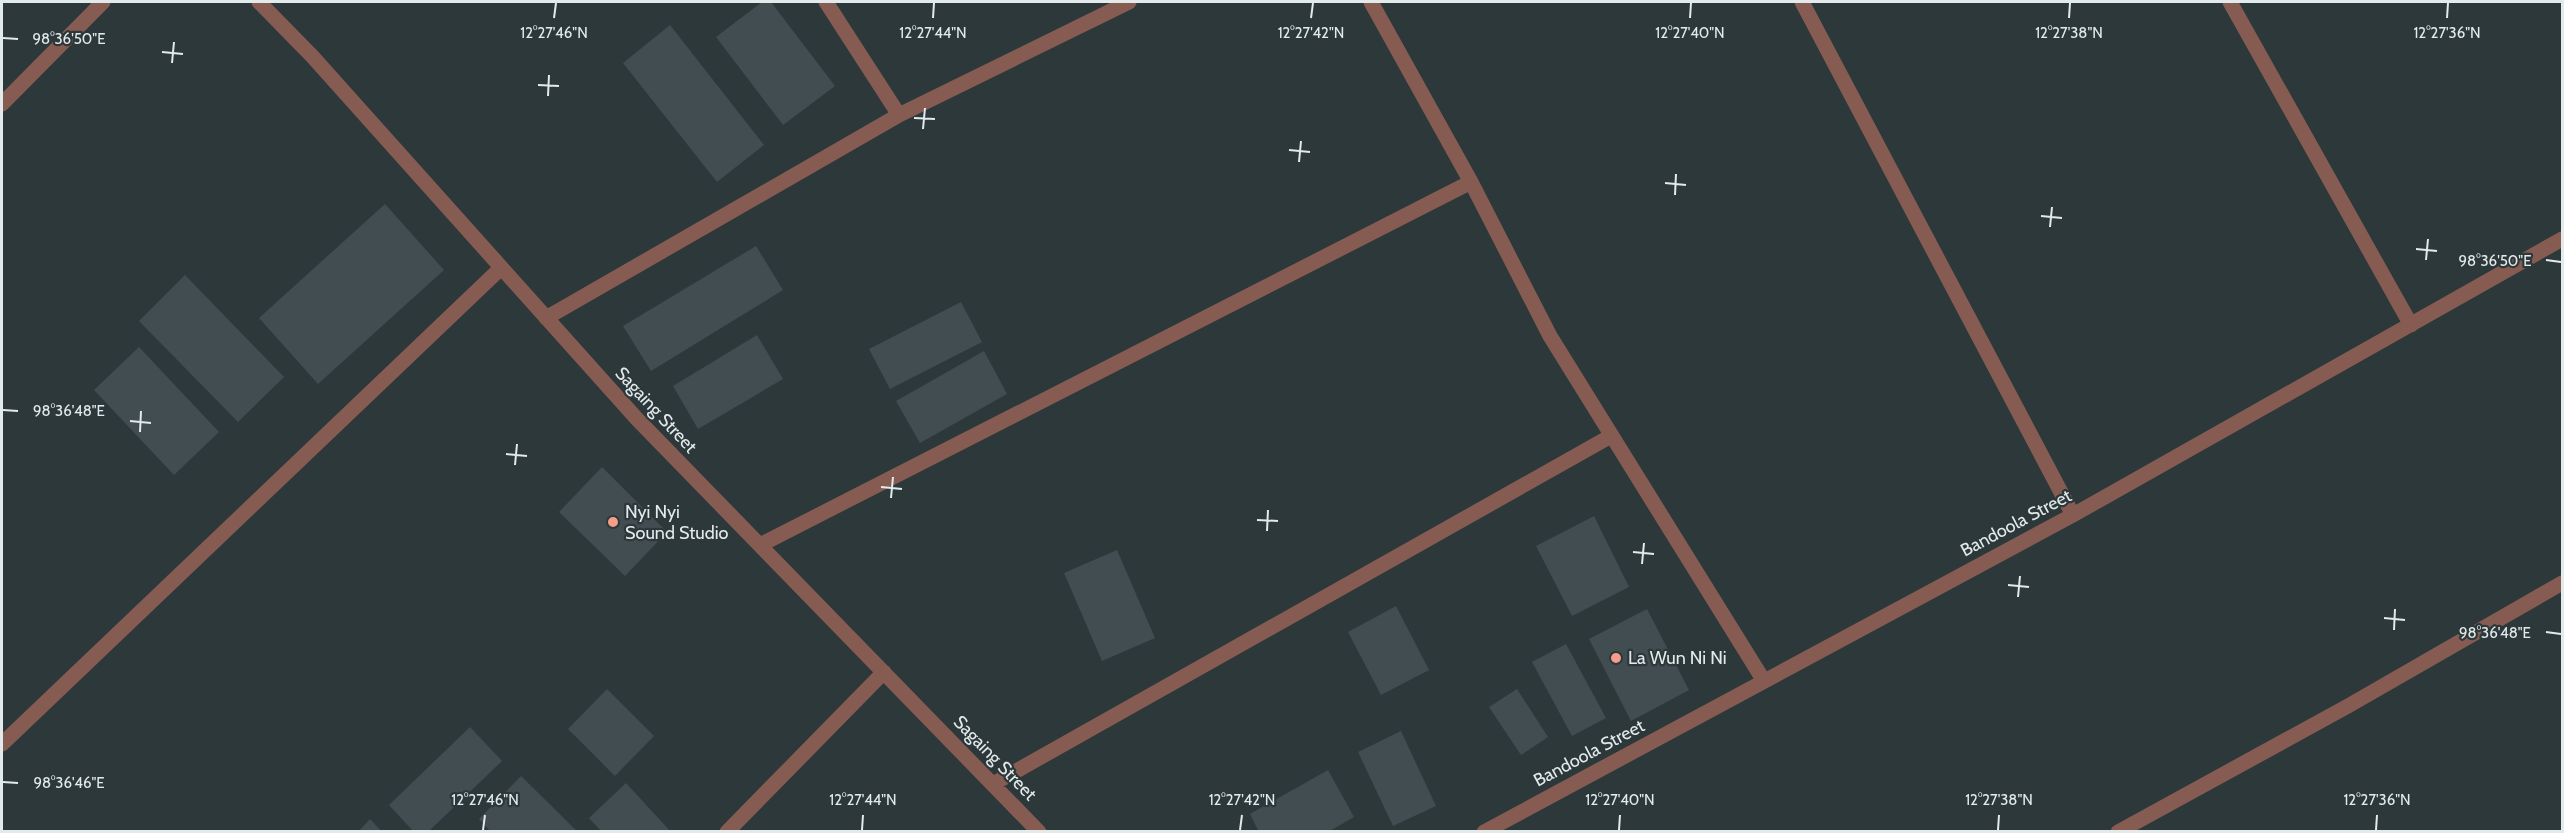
<svg xmlns="http://www.w3.org/2000/svg" width="2564" height="833" font-family="Cabin,sans-serif">
<rect width="100%" height="100%" fill="#2d383b"/>
<path fill="#414d50" d="M 762,2 L 771,2 L 835,86 L 783,125 L 716,37 Z
M 670,25 L 764,145 L 717,182 L 623,63 Z
M 385,204 L 444,270 L 318,384 L 259,318 Z
M 756,246 L 783,290 L 651,371 L 623,326 Z
M 185,275 L 284,377 L 238,422 L 139,321 Z
M 961,302 L 982,342 L 890,389 L 869,349 Z
M 757,335 L 783,379 L 698,429 L 673,386 Z
M 139,347 L 219,432 L 174,475 L 94,390 Z
M 984,351 L 1007,394 L 920,443 L 896,401 Z
M 602,467 L 667,532 L 625,576 L 559,512 Z
M 1594,516 L 1629,587 L 1572,616 L 1536,546 Z
M 1117,550 L 1155,638 L 1102,661 L 1064,573 Z
M 1396,606 L 1429,670 L 1381,695 L 1348,632 Z
M 1647,609 L 1689,690 L 1631,721 L 1589,639 Z
M 1566,644 L 1606,718 L 1572,736 L 1532,662 Z
M 607,689 L 654,736 L 615,776 L 568,729 Z
M 1517,689 L 1548,737 L 1521,755 L 1489,707 Z
M 470,727 L 502,761 L 428,832 L 414,832 L 389,805 Z
M 1401,731 L 1436,806 L 1393,826 L 1358,752 Z
M 1328,770 L 1354,817 L 1328,832 L 1259,832 L 1250,814 Z
M 521,776 L 578,832 L 491,832 L 479,819 Z
M 626,783 L 671,832 L 602,832 L 589,818 Z
M 370,819 L 382,832 L 358,832 Z"/>
<g fill="none" stroke-linecap="round" stroke-linejoin="round">
<path stroke="#865c52" stroke-width="15" d="M 259,2 L 312,56 L 637,419 L 1039,832
M 826,2 L 899,115
M 1371,2 L 1471,182 L 1550,336 L 1764,681
M 1802,2 L 2073,515
M 2230,2 L 2411,325
M 2,104 L 103,2
M 546,318 L 899,115 L 1129,2
M 760,545 L 1471,182
M 2,744 L 501,268
M 993,784 L 1611,436
M 727,832 L 884,672
M 1484,832 L 2073,515 L 2562,239
M 2118,832 L 2348,706 L 2562,583"/>
</g>
<path fill="none" stroke="#e3eaec" stroke-width="2" d="M 554,18 L 556,3M 933,18 L 934,3M 1311,18 L 1313,3M 1690,18 L 1691,3M 2069,18 L 2070,3M 2447,18 L 2448,3M 3,38 L 18,39M 162,52 L 183,54M 172,63 L 174,42M 538,85 L 559,86M 548,96 L 549,75M 914,118 L 935,119M 923,129 L 925,108M 1289,150 L 1310,152M 1299,162 L 1301,141M 1665,183 L 1686,185M 1675,195 L 1676,174M 2041,216 L 2062,218M 2050,227 L 2052,207M 2416,249 L 2437,251M 2426,260 L 2428,239M 2546,260 L 2561,262M 3,410 L 18,411M 130,421 L 151,423M 140,432 L 141,411M 506,454 L 527,456M 515,465 L 517,444M 881,487 L 902,489M 891,498 L 893,477M 1257,520 L 1278,521M 1267,531 L 1268,510M 1633,552 L 1654,554M 1642,564 L 1644,543M 2008,585 L 2029,587M 2018,597 L 2020,576M 2384,618 L 2405,620M 2394,630 L 2395,609M 2546,632 L 2561,634M 3,782 L 18,783M 483,830 L 485,815M 862,830 L 863,815M 1240,830 L 1242,815M 1619,830 L 1620,815M 1998,830 L 1999,815M 2376,830 L 2377,815"/>
<g fill="#f49e8a" stroke="#2d383b" stroke-width="2">
<circle cx="613" cy="522" r="6"/>
<circle cx="1616" cy="658" r="6"/>
</g>
<g text-anchor="middle" dominant-baseline="central" stroke-width="4.5" stroke-linejoin="round" paint-order="stroke">
<g font-size="18" fill="#e3eaec" stroke="#2d383b">
<text transform="translate(656 410) rotate(47)">Sagaing Street</text>
<text transform="translate(2016 523) rotate(-28)">Bandoola Street</text>
<text transform="translate(1589 753) rotate(-28)">Bandoola Street</text>
<text transform="translate(995 758) rotate(46)">Sagaing Street</text>
</g>
<g font-size="18" fill="#e3eaec" stroke="#2d383b" text-anchor="start">
<text x="625" y="512">Nyi Nyi<tspan x="625" dy="21">Sound Studio</tspan></text>
<text x="1628" y="658">La Wun Ni Ni</text>
</g>
</g>
<g font-size="15" text-anchor="middle" fill="#e3eaec" stroke="#2d383b" stroke-width="4.5" stroke-linejoin="round" paint-order="stroke">
<text x="554" y="38">12°27'46"N</text>
<text x="933" y="38">12°27'44"N</text>
<text x="1311" y="38">12°27'42"N</text>
<text x="2069" y="38">12°27'38"N</text>
<text x="2447" y="38">12°27'36"N</text>
<text x="1690" y="38">12°27'40"N</text>
<text x="69" y="44">98°36'50"E</text>
<text x="2495" y="266">98°36'50"E</text>
<text x="69" y="416">98°36'48"E</text>
<text x="2495" y="638">98°36'48"E</text>
<text x="69" y="788">98°36'46"E</text>
<text x="485" y="805">12°27'46"N</text>
<text x="863" y="805">12°27'44"N</text>
<text x="1242" y="805">12°27'42"N</text>
<text x="1620" y="805">12°27'40"N</text>
<text x="1999" y="805">12°27'38"N</text>
<text x="2377" y="805">12°27'36"N</text>
</g>
<rect width="2564" height="833" fill="none" stroke="#e3eaec" stroke-width="6"/>
</svg>
